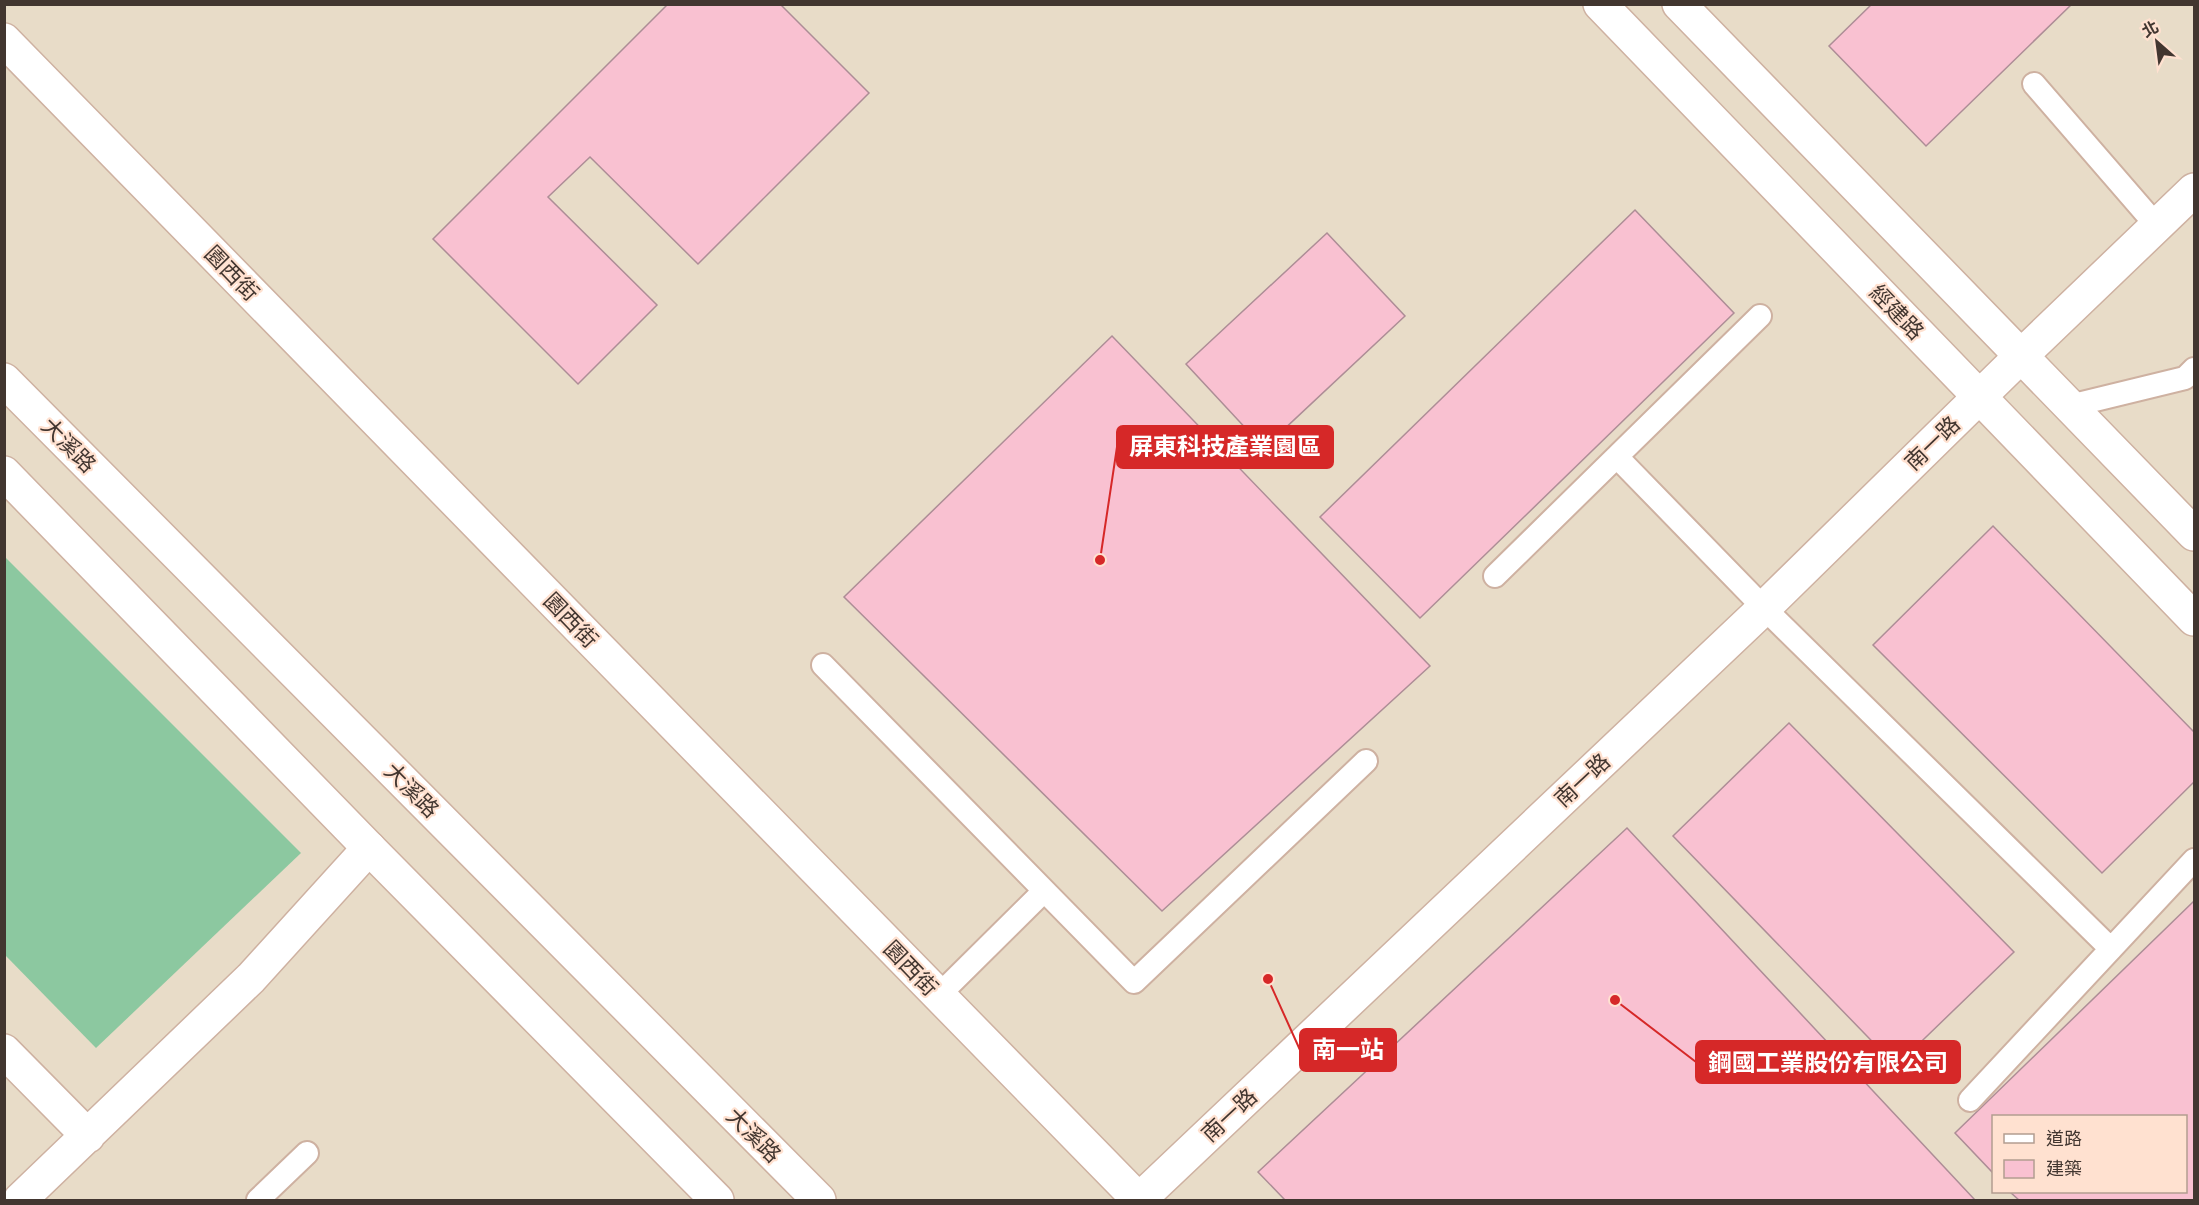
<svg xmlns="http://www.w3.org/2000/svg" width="2199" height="1205" font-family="'Titillium Web','Noto Sans TC',sans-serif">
<rect width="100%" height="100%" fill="#ffe1d0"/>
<path fill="#e8dcc8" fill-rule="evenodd" d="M 5,5 L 2194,5 L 2194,1200 L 5,1200 ZM 1994,1116 L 2186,1116 L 2186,1192 L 1994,1192 Z"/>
<path fill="#8cc8a0" d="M 4,556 L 301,853 L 96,1048 L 5,955 Z"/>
<path fill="#f9c1d1" stroke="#ad8d96" stroke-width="1.5" d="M 668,4 L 780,4 L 869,93 L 698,264 L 590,157 L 548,197 L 657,305 L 578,384 L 433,239 Z
M 1872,4 L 2072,4 L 1926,146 L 1829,46 Z
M 1635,210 L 1734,313 L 1420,618 L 1320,517 Z
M 1327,233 L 1405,316 L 1264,448 L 1186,364 Z
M 1112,336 L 1430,666 L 1162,911 L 844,597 Z
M 1993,526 L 2194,732 L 2194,782 L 2102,873 L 1873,645 Z
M 1789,723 L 2014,952 L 1896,1066 L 1673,836 Z
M 1627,828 L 1975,1200 L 1285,1200 L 1258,1172 Z
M 2194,901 L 2194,1200 L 2019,1200 L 2010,1192 L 2186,1192 L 2186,1116 L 1994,1116 L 1994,1174 L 1955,1133 Z"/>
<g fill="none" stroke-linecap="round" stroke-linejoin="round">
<defs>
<path id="lane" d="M 2034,84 L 2157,226
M 2070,406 L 2185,378 L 2194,369
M 1618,458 L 1764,608 L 2111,949
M 1495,576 L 1760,316
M 823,665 L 1134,982 L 1366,761
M 938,996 L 1044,891
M 1970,1100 L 2194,860
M 258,1200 L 307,1153"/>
<path id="street" d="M 1600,4 L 2194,619
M 1679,4 L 2194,534
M 4,40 L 1139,1200
M 4,1051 L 88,1136
M 20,1200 L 251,978 L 369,848
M 1139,1200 L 1764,608 L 2021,356 L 2194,190"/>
<path id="secondary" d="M 4,380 L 819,1200
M 4,473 L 369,848 L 717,1200"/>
</defs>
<use href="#lane" stroke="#ceb1a1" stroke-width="26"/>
<use href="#street" stroke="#ceb1a1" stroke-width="36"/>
<use href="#secondary" stroke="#ceb1a1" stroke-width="36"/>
<use href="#lane" stroke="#fff" stroke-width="22"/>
<use href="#street" stroke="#fff" stroke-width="33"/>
<use href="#secondary" stroke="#fff" stroke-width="33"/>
</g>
<g text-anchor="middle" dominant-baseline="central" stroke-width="4.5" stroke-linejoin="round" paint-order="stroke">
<g font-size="22" fill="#423630" stroke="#ffe1d0">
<text transform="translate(232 273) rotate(46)">園西街</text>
<text transform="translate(1897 312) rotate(46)">經建路</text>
<text transform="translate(1932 443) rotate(-44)">南一路</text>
<text transform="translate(69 445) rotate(45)">大溪路</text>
<text transform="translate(571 620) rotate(46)">園西街</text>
<text transform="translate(1582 780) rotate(-43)">南一路</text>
<text transform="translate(412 790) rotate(45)">大溪路</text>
<text transform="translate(911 968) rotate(46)">園西街</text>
<text transform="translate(1229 1115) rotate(-43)">南一路</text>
<text transform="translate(754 1135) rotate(45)">大溪路</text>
</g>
</g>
<path fill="none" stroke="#d62828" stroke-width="2" d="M1100 560L1117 447M1268 979L1300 1050M1615 1000L1696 1062"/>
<g fill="#d62828" stroke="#ffe1d0" stroke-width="2">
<circle cx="1100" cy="560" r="6"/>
<circle cx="1268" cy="979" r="6"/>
<circle cx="1615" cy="1000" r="6"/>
</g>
<g fill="#d62828" stroke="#d62828" stroke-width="2">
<rect x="1117" y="426" width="216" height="42" rx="6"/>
<rect x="1300" y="1029" width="96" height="42" rx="6"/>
<rect x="1696" y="1041" width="264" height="42" rx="6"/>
</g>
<g font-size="24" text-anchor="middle" font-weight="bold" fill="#fff">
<text x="1225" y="455">屏東科技產業園區</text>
<text x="1348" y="1058">南一站</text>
<text x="1828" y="1071">鋼國工業股份有限公司</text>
</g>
<rect width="2199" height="1205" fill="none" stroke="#423630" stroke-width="12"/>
<rect x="1992" y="1115" width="195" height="78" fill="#ffe1d0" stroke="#b39d90" stroke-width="1.5"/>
<rect x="2004" y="1134" width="30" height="9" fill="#ffffff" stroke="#b39d90" stroke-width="1.5"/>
<text x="2046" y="1145" font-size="18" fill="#423630">道路</text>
<rect x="2004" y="1160" width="30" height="18" fill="#f9c1d1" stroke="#b39d90" stroke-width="1.5"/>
<text x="2046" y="1175" font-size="18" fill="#423630">建築</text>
<g transform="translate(2157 42) rotate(332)" stroke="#ffe1d0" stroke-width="4.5" paint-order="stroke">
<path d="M0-4.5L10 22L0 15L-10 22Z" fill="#423630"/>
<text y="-9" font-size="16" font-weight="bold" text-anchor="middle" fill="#423630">北</text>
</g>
</svg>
